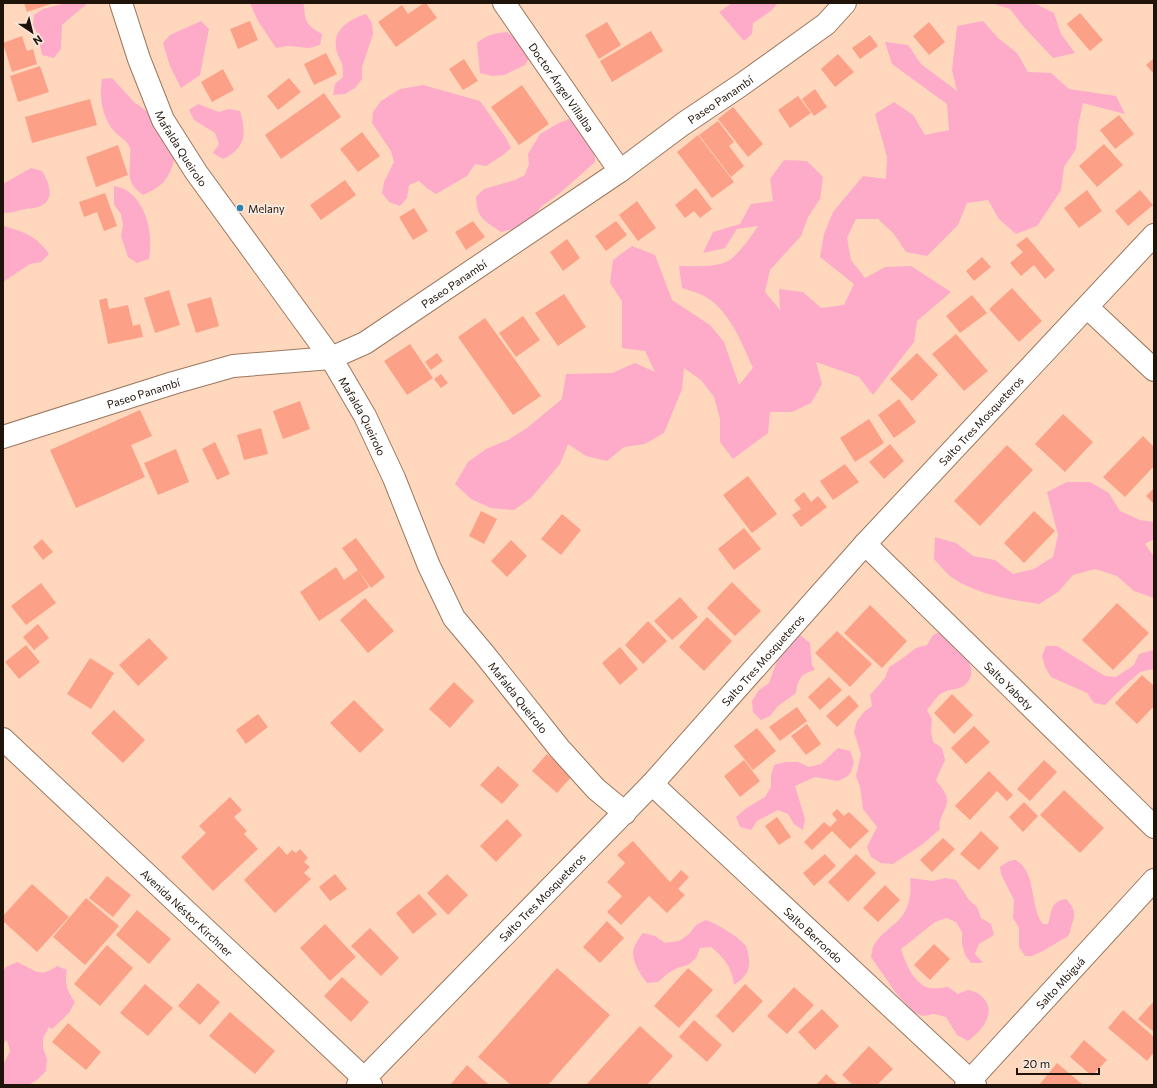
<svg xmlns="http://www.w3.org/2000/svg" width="1157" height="1088" font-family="Commissioner,sans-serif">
<rect width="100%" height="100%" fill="#fed7bd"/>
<path fill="#fdabc9" d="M 66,3 L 88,3 L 71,17 L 62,25 L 61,49 L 54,58 L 42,55 L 38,35 L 33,25 L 34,15 L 43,9 Z
M 250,3 L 303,3 C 305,8 304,11 305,16 C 306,25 315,30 322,34 L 320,45 L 310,48 L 287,46 L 276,48 L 258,21 Z
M 732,3 L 778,3 L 771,11 L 753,23 L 752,34 L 744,41 L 719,12 Z
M 991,3 L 1034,3 L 1054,13 L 1061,34 L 1075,53 L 1053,58 L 1023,26 L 1010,9 Z
M 366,14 L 372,23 L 373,34 L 362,67 L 362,79 L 355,88 L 345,94 L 333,95 L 335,84 L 343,77 C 343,73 343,68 342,64 C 340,58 336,53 336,46 C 333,29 352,18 366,14 Z
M 201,21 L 209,29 L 200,75 L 181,88 L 170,66 L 163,43 L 170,35 Z
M 983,21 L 998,38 L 1017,53 L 1028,72 L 1051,73 L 1069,89 L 1116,96 L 1125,114 L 1083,103 L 1078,126 L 1076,149 L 1064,167 L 1061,190 L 1037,226 L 1016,234 L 999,219 L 988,200 L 967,203 L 958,225 L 927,256 L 906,252 L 894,234 L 878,219 L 856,219 L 847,238 L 851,260 L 865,278 L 885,267 L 911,266 L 951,292 L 917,321 L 914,342 L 873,395 L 859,377 L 816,362 L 822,384 L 811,403 L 792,412 L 770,412 L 768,433 L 733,459 L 720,442 L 720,419 L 714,397 L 701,380 L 684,368 L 682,389 L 664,433 L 645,444 L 624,447 L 607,461 L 586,456 L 568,444 L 560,464 L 531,498 L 514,510 L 491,508 L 471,499 L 455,484 L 468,462 L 486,449 L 508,440 L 527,428 L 562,399 L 566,374 L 612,373 L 635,363 L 655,372 L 645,351 L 622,348 L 622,301 L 610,283 L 613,260 L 632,246 L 655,255 L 672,300 L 710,325 L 724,342 L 739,385 L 753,368 C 742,343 728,307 702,295 C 696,292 688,290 682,288 L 679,266 C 692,266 715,268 728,261 C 737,256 752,236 758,226 L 737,229 L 725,248 L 703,253 L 713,232 L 740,224 L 751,204 L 773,201 L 770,179 L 784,160 L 807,161 L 823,177 L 820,199 L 808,217 L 801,236 L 770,270 L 765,292 L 780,310 L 779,289 L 803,292 L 821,308 L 844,305 L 854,284 L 820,257 L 824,234 L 833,212 L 863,176 L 886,179 L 887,157 L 875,114 L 894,102 L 913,115 L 925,135 L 949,130 L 947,104 L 892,64 L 885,42 L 908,45 L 921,64 L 957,91 L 952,70 L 957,26 Z
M 507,32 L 516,39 L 530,56 L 525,65 L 504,75 L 492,76 L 480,73 L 477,43 C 487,35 494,33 507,32 Z
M 112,78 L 134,102 L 162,122 L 177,152 C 169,176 168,184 143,195 C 126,183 130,176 130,157 C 130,154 131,150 130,148 C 127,140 120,137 115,132 C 102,119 99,96 102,79 Z
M 423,85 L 480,101 L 506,138 L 511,148 L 503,155 L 486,166 L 475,164 L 467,176 L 436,194 L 428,189 L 419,181 L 409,185 L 407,198 L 400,206 L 389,202 L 382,193 L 384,182 L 394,162 L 391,151 L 372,123 L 373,112 L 381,101 L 400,89 Z
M 198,104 L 219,112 L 229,109 L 240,111 C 247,134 245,149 223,159 L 213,153 L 219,144 L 215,133 L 194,120 L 189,110 Z
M 569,119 L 580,121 L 595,150 L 595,162 L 560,193 L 542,206 L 534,215 L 513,229 L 501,232 C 484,220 477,219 476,197 L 484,189 L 515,180 L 525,175 L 529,164 L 528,154 L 540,134 L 559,123 Z
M 31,168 L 42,171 C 51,185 56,204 34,208 C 31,209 28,208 25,209 C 15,211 13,213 3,213 L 3,184 Z
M 114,186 C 118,187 123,188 126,190 C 148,204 153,236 149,259 L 137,263 L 128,257 L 121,236 L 123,225 L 121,214 L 114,205 Z
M 4,226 C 24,232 37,236 49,254 L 41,262 L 30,264 L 3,282 L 3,227 Z
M 1067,482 L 1090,482 L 1109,493 L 1120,511 L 1140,520 L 1154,522 L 1154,539 L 1145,544 L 1154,557 L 1154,598 L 1134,591 L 1117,576 L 1095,569 L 1073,575 L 1058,592 L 1039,604 C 1011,600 975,594 951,577 C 945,572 940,565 934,559 L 935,537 L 956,543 L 973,556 L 995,560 L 1013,574 L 1034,569 L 1053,557 L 1058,535 L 1047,492 Z
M 943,631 C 955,644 984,667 965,685 C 961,689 950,689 944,692 C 938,694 932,704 927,710 L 932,719 L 931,731 L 933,742 L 942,748 L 945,760 L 936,780 C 940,786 947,793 947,800 C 947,811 937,818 940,829 L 923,844 L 893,864 L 881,863 L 871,857 L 867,847 L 877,827 L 863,809 L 860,787 L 856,776 L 861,754 L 854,732 L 857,721 L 864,712 L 872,706 L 870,695 L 885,678 L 889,667 L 899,661 L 916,648 L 927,645 L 933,635 Z
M 800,635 L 810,643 L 812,665 L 815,670 C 801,674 798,678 796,693 L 778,706 L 770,716 L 761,720 L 753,712 L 752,701 L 759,690 L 769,683 L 777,661 L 791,642 Z
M 1046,646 L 1057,646 L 1105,676 L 1116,677 L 1134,665 L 1139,654 L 1154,650 L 1154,670 L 1153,669 L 1140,672 L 1122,688 L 1105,705 L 1094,703 L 1087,693 L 1051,677 L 1045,667 L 1042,656 Z
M 838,748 L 850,751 L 854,762 L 851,772 L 848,776 L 838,781 L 815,777 L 795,786 L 805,819 L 803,830 L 794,824 L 788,814 L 778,810 L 757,821 L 751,830 L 740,827 L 736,817 L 745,809 L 765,797 L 771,787 L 771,776 L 774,765 L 786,762 L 798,762 L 809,767 L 821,764 Z
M 1015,860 C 1037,870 1029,907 1043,924 L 1048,924 C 1052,912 1050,901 1066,899 C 1077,911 1075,915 1070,930 L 1071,930 L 1068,936 L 1043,951 L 1032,956 L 1025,956 L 1019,947 L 1019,928 L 1013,918 L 1014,900 L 1001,874 L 1000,867 L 1009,861 Z
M 910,878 L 933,881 L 945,878 L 956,880 L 969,900 L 977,907 L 981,918 L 991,924 L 994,935 L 979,944 L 975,954 L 983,963 L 971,963 L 965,955 L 962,944 L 962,932 L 956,922 L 946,918 L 935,922 L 901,949 C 905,962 912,979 924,986 C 930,990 941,988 948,987 L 958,994 L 968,990 C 972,991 977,992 980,995 C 999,1010 983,1030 968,1041 L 957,1035 L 946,1017 L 934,1014 L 923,1016 L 913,1012 L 896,993 L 871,957 C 872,953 872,948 874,945 C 880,935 890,928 898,921 C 909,910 912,893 910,878 Z
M 706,920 C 719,925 736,935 745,945 C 747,947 748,951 748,954 C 752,969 746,977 734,985 C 732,968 724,957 711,947 L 700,948 L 696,958 L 688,965 L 677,968 L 667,974 L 658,982 L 647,983 C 641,976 633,963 633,953 C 633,946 639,938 643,933 L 655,936 L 665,943 L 679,941 L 689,934 L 696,925 Z
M 17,962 C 36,970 38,979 57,966 L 67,970 C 64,984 67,990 75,1002 L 69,1013 L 52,1029 L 49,1027 L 43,1038 L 43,1048 L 47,1059 L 46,1071 L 38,1079 L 29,1085 L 3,1085 L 3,1065 L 10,1051 L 7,1040 L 3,1043 L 3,971 L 6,967 Z"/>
<path fill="#fca188" d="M 24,3 L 54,3 L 27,12 Z
M 424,3 L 426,3 L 437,18 L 396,47 L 378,22 L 402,5 L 408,14 Z
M 1080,13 L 1103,40 L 1090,51 L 1067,24 Z
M 250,21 L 258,40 L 238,49 L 230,29 Z
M 607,22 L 621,45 L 599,59 L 585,35 Z
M 929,22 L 945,42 L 929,55 L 913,36 Z
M 651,31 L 663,51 L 612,82 L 600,61 Z
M 870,35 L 878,46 L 860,59 L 852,48 Z
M 22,36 L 27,51 L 33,49 L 37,64 L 12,72 L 3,43 Z
M 326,53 L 337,74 L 314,85 L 304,64 Z
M 838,54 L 854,72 L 835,87 L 821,69 Z
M 1154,58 L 1154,74 L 1146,65 Z
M 464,59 L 478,81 L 463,90 L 449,69 Z
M 40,66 L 49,92 L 18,102 L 10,76 Z
M 223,69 L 234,90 L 212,102 L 201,82 Z
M 289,78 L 301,92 L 278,110 L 267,96 Z
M 522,85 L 549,124 L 519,145 L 491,107 Z
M 815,89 L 827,107 L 814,116 L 802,99 Z
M 324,93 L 341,117 L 281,159 L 265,135 Z
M 798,96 L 811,113 L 790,128 L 778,110 Z
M 90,99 L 97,125 L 32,143 L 25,117 Z
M 733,107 L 763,144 L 748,157 L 718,119 Z
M 1119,115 L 1134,134 L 1115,149 L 1100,130 Z
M 718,121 L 734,142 L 729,146 L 744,166 L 731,177 L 699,135 Z
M 362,132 L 380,156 L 358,172 L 340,149 Z
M 698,135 L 734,182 L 712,198 L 677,152 Z
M 1104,144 L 1123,165 L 1097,187 L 1079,166 Z
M 118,145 L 128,175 L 96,187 L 86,157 Z
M 345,180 L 356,195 L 321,220 L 310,205 Z
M 696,188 L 712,209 L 700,218 L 694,211 L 685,218 L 675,205 Z
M 1087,190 L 1102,211 L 1079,228 L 1064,208 Z
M 1140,190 L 1153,205 L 1128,226 L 1115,211 Z
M 105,193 L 117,226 L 104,231 L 97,212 L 84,217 L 79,202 Z
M 637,201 L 656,228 L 638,241 L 619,215 Z
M 414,208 L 428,231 L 413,240 L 399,217 Z
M 473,221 L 485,237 L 466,250 L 455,232 Z
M 616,221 L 627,235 L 606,251 L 595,236 Z
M 1027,237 L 1055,270 L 1045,279 L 1034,265 L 1021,276 L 1010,263 L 1023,252 L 1016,245 Z
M 567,239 L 580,258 L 563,271 L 550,252 Z
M 982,257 L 991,267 L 974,281 L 966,271 Z
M 1012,288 L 1042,321 L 1019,342 L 989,309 Z
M 169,290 L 180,325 L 155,333 L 144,298 Z
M 564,294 L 586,327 L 558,346 L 535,313 Z
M 972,295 L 987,313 L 960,333 L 946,316 Z
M 211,297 L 219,326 L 196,333 L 187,304 Z
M 107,298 L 109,309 L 128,305 L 133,326 L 140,324 L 143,337 L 108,344 L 99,300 Z
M 523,316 L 540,340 L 516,357 L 499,333 Z
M 485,318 L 541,396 L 513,415 L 458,337 Z
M 956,334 L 988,371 L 964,391 L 932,354 Z
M 410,344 L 433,378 L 407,395 L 384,361 Z
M 437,353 L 443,361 L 431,370 L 425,362 Z
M 917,353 L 938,375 L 912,401 L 890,379 Z
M 441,374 L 448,383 L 441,388 L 434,379 Z
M 899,399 L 916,422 L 894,438 L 878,415 Z
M 300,401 L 310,429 L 283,439 L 273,411 Z
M 140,410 L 152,436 L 131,445 L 145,477 L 76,508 L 50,450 Z
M 1063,414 L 1093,442 L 1065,472 L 1035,444 Z
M 869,419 L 884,443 L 855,462 L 840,438 Z
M 261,428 L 268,454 L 244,460 L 237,435 Z
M 1143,436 L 1154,447 L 1154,466 L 1125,497 L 1103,477 Z
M 215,442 L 230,474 L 217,480 L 202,449 Z
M 890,444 L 904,461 L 884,479 L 869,462 Z
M 1007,445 L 1033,470 L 980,526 L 954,501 Z
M 176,449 L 189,482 L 158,495 L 144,463 Z
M 845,464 L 859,482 L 833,500 L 820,481 Z
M 748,476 L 777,514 L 752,533 L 723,495 Z
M 1154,488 L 1154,504 L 1146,496 Z
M 804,492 L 811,502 L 818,496 L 827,507 L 801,527 L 792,515 L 801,509 L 794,500 Z
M 481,511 L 497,519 L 484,544 L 469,536 Z
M 1034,511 L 1055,531 L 1024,563 L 1004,543 Z
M 562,514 L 581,530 L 561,555 L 541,539 Z
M 744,528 L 761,549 L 734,570 L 718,549 Z
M 356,538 L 385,577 L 371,588 L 342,548 Z
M 42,539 L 53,552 L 43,560 L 33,547 Z
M 511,540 L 527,556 L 507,577 L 491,561 Z
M 336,567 L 344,580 L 358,570 L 369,587 L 319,621 L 300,592 Z
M 732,582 L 761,611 L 735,636 L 707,608 Z
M 41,583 L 56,603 L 26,625 L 11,606 Z
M 680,597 L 698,617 L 672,640 L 654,621 Z
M 365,598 L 394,631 L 368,653 L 340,620 Z
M 1117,603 L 1149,633 L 1113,670 L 1082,640 Z
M 870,605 L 907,641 L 882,668 L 844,633 Z
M 707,617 L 732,641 L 704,671 L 679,647 Z
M 648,621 L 667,641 L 643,664 L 625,645 Z
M 38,624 L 49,638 L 34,650 L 23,637 Z
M 837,631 L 872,664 L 850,687 L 815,653 Z
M 149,638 L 168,658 L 138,686 L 119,665 Z
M 26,645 L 40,662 L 19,679 L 5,662 Z
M 620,647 L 638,669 L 620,685 L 602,663 Z
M 90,658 L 114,673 L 91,709 L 67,694 Z
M 1142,675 L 1154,686 L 1154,706 L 1137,724 L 1115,703 Z
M 829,677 L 842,690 L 820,710 L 808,697 Z
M 454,682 L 474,701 L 450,728 L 429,709 Z
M 952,694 L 973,715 L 954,734 L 934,713 Z
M 849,695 L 859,706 L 837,727 L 826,716 Z
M 354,700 L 384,730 L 360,753 L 330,723 Z
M 797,707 L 807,721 L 780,741 L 769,727 Z
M 114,710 L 145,740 L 123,763 L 91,733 Z
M 258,714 L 268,727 L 246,744 L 236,730 Z
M 807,724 L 821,744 L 806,755 L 791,736 Z
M 974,726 L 990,742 L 966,764 L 951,748 Z
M 757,728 L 776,751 L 753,770 L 734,746 Z
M 547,754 L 572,776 L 557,793 L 532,771 Z
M 744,760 L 760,781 L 740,797 L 724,776 Z
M 1044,760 L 1057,772 L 1030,801 L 1017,789 Z
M 498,766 L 519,785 L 502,804 L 480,785 Z
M 989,771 L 1013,795 L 1007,801 L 997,791 L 970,820 L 955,806 Z
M 1064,790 L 1104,828 L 1080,853 L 1040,815 Z
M 230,797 L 242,810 L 234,817 L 247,831 L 244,834 L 258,849 L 213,891 L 181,857 L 206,833 L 199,826 Z
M 1024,802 L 1038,816 L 1023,832 L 1009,817 Z
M 837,809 L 844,816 L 849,812 L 869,831 L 850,849 L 832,831 L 812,850 L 804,842 L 824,822 L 830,827 L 837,820 L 832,814 Z
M 777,817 L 791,837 L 779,845 L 765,826 Z
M 507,819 L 522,835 L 496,862 L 480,846 Z
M 981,831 L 999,848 L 979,870 L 960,854 Z
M 943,838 L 955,849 L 932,872 L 920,860 Z
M 633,841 L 670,882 L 681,870 L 689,877 L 678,889 L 685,895 L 667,913 L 649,896 L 621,925 L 607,912 L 622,896 L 607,882 L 625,863 L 617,855 Z
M 279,846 L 287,855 L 292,850 L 296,853 L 300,849 L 308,858 L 304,862 L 310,867 L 304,873 L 311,879 L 275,913 L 244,880 Z
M 825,854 L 836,866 L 814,886 L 803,873 Z
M 856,854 L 876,873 L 848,902 L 828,882 Z
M 335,874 L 347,889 L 330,901 L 319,887 Z
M 447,874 L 468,895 L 448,915 L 427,893 Z
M 107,876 L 131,895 L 113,917 L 89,898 Z
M 32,884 L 69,917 L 37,952 L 3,921 L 3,916 Z
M 885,885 L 900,900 L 878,922 L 863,908 Z
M 419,894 L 437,914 L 413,934 L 396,913 Z
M 86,898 L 119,926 L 85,965 L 53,937 Z
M 137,910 L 171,939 L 149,964 L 116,935 Z
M 607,921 L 624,938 L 600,963 L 583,947 Z
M 325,924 L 356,957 L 330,981 L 300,948 Z
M 370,928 L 399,958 L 381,976 L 351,946 Z
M 934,944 L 950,959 L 930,980 L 914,965 Z
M 107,945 L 133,968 L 100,1006 L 74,984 Z
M 557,968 L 610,1015 L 548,1085 L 511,1085 L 478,1057 Z
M 688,968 L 713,990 L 679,1028 L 654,1006 Z
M 342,977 L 369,1002 L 351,1022 L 324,996 Z
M 198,983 L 220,1002 L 200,1025 L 178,1006 Z
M 145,984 L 173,1008 L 148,1036 L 120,1013 Z
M 745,984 L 763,1001 L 733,1033 L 716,1016 Z
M 794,987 L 814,1005 L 787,1034 L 767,1016 Z
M 1154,1001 L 1154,1032 L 1138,1019 Z
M 822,1009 L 839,1026 L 815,1050 L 798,1032 Z
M 1123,1010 L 1154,1037 L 1154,1052 L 1147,1061 L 1108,1028 Z
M 230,1012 L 275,1051 L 255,1074 L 209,1036 Z
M 694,1020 L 722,1045 L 707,1062 L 679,1037 Z
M 68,1023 L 101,1052 L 86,1070 L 52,1042 Z
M 640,1026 L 673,1056 L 647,1085 L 586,1085 Z
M 1084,1040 L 1107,1060 L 1092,1076 L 1070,1057 Z
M 869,1046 L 893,1069 L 877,1085 L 853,1085 L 842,1075 Z
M 1057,1063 L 1083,1085 L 1039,1085 Z
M 467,1065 L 489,1085 L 450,1085 Z
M 826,1074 L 838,1085 L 816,1085 Z"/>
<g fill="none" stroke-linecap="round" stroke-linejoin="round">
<defs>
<g id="street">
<path id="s1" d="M 121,3 L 139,59 L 163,120 L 196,172 L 331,358 L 365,416 L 394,478 L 429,566 L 454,618 L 485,655 L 559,748 L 596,789 L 625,813"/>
<path id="s2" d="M 504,3 L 620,171"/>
<path d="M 1087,307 L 1154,370"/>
<path id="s3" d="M 3,437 L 173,383 L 233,366 L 331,358 L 365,343 L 620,171 L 683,124 L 741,85 L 826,24 L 845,3"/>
<path id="s4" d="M 865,544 L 1154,827"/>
<path id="s5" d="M 652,784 L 975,1085"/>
<path id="s6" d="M 358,1085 L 652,784 L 865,544 L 1154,235"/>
<path id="s7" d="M 966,1085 L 1154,880"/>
</g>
<g id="secondary">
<path id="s8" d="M 3,739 L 371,1085"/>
</g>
</defs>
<use href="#street" stroke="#9b7860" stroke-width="24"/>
<use href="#secondary" stroke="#9b7860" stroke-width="24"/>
<use href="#street" stroke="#fff" stroke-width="22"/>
<use href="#secondary" stroke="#fff" stroke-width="22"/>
</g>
<circle fill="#2a83b1" stroke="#f9eadf" stroke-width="1.5" cx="240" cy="208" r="4"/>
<g text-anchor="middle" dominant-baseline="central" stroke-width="3.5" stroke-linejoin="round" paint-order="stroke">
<g font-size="11" fill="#201309" stroke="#f9eadf">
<text stroke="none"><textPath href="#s2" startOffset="102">Doctor Ángel Villalba</textPath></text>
<text stroke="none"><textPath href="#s3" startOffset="807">Paseo Panambí</textPath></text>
<text stroke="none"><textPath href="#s1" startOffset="158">Mafalda Queirolo</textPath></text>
<text stroke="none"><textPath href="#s3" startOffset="483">Paseo Panambí</textPath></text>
<text stroke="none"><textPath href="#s3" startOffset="147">Paseo Panambí</textPath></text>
<text stroke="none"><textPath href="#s1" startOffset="482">Mafalda Queirolo</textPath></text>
<text stroke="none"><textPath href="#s6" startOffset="911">Salto Tres Mosqueteros</textPath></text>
<text stroke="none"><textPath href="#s6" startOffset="587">Salto Tres Mosqueteros</textPath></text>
<text stroke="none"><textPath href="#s4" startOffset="202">Salto Yaboty</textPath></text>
<text stroke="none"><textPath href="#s1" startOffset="806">Mafalda Queirolo</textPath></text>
<text stroke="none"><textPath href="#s6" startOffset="263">Salto Tres Mosqueteros</textPath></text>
<text stroke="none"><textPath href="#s8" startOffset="253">Avenida Néstor Kirchner</textPath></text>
<text stroke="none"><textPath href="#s5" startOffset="221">Salto Berrondo</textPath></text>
<text stroke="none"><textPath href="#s7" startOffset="139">Salto Mbiguá</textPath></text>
</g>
<g font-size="11" fill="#201309" stroke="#f9eadf" text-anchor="start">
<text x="248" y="208">Melany</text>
</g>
</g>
<rect width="1157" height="1088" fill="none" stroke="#201309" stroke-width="8"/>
<g transform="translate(32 32) rotate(145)" stroke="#f9eadf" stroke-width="3" paint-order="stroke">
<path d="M0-3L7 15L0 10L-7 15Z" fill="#201309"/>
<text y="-6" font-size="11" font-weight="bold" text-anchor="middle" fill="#201309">N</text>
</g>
<path d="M1017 1068v6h82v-6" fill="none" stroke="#201309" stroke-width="2"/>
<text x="1023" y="1068" font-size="12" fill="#201309" stroke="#f9eadf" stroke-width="3" paint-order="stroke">20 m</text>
</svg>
